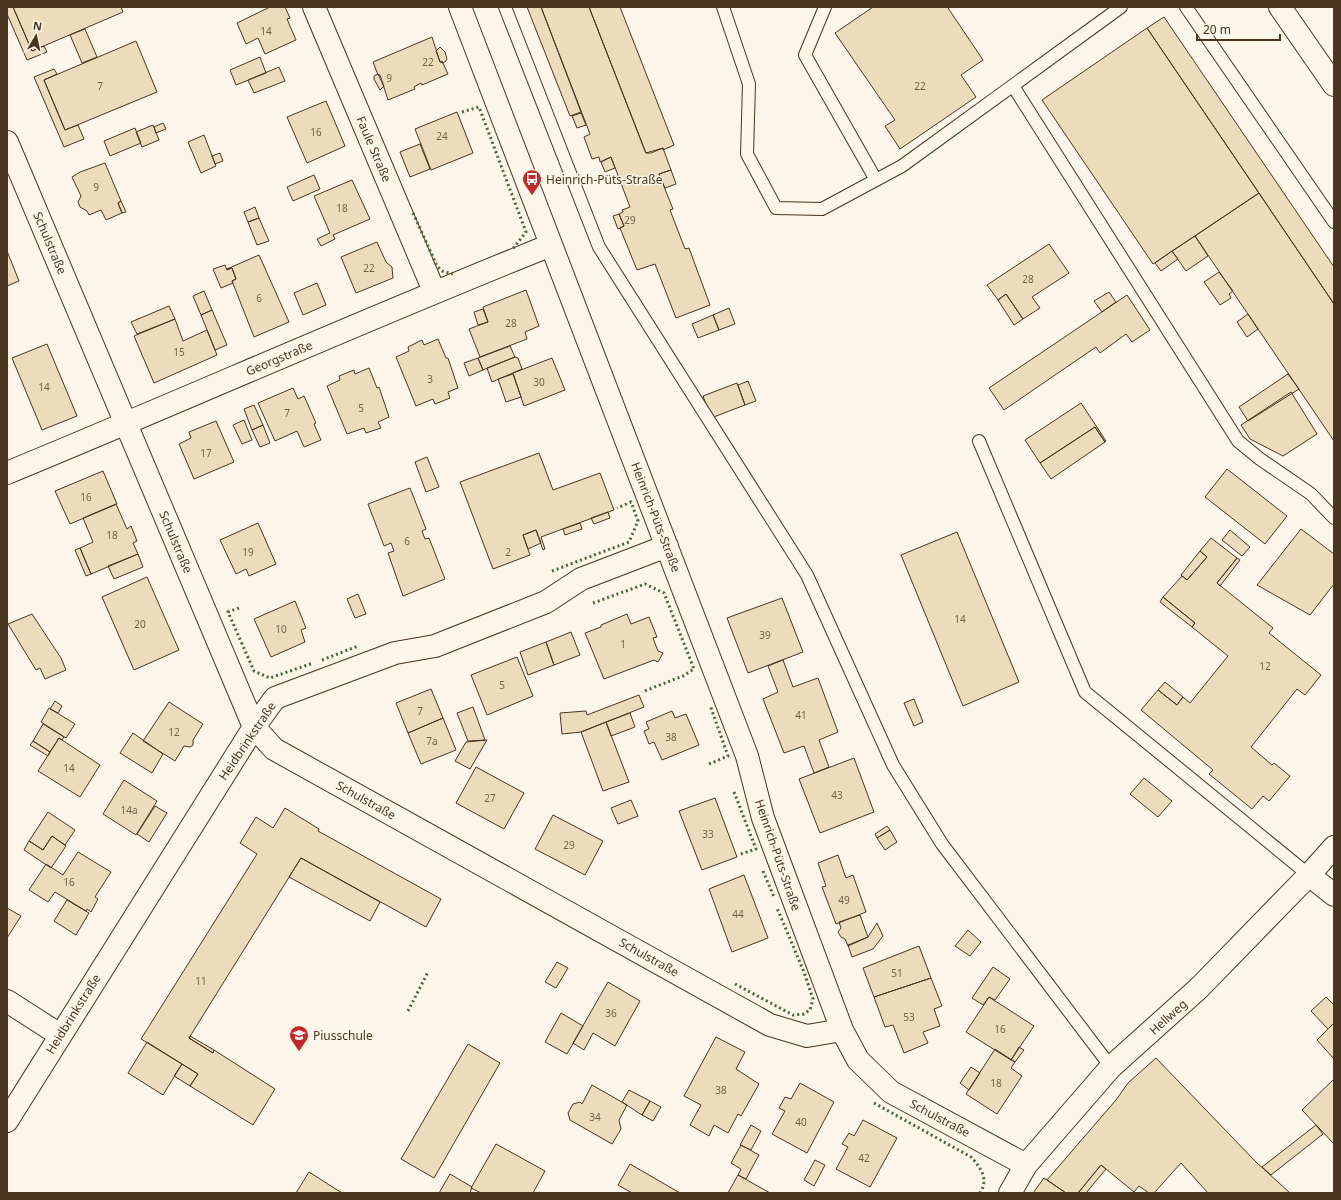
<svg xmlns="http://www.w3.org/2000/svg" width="1341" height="1200" font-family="'Noto Sans',sans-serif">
<rect width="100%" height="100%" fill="#fbf6e9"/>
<path fill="#ecdcbc" stroke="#4a3520" d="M 7,7 L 13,7 L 32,51 L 44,46 L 47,52 L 27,60 L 7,14 Z
M 13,7 L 121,7 L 123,12 L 32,51 Z
M 270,7 L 285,7 L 290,18 L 287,19 L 296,40 L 265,54 L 258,38 L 246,44 L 237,23 Z
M 527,7 L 541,7 L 581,112 L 570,116 Z
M 541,7 L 589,7 L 645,151 L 646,153 L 651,153 L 663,148 L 671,170 L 659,174 L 673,209 L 670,210 L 685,249 L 689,248 L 710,305 L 676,318 L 655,264 L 637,270 L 620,228 L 624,226 L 619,214 L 623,212 L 622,210 L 630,207 L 611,157 L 600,162 L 599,157 L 592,159 L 584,137 L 590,134 Z
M 589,7 L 620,7 L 674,145 L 663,150 L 663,148 L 646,153 Z
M 873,7 L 950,7 L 948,8 L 983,60 L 961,75 L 976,97 L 900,149 L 885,126 L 895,120 L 835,33 Z
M 1164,17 L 1334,267 L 1334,304 L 1147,28 Z
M 1147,28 L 1259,193 L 1153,264 L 1042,100 Z
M 85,29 L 97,57 L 82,63 L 70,35 Z
M 432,37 L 440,62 L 442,61 L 448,74 L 422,85 L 421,83 L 414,87 L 415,89 L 388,100 L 380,75 L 378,75 L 373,62 Z
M 136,41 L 157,92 L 65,130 L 44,80 Z
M 440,47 L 445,52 L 447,59 L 446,61 L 443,63 L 440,62 L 436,51 Z
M 260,57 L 266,73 L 236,85 L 230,70 Z
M 279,67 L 285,81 L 254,93 L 248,80 Z
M 54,69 L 57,74 L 44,80 L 65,130 L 78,125 L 84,139 L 64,147 L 34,77 Z
M 378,74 L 384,86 L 380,90 L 374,79 L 374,76 Z
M 326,101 L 345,146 L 307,163 L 287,117 Z
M 457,112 L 473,153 L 431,170 L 415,129 Z
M 581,113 L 586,125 L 577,128 L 572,116 Z
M 163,123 L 166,129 L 156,133 L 154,127 Z
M 153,125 L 159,140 L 142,147 L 136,132 Z
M 135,128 L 141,143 L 110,156 L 104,141 Z
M 204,135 L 216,166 L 201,173 L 188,142 Z
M 420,144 L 430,169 L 410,177 L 400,152 Z
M 220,153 L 223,161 L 215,164 L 212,156 Z
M 611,157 L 615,168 L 605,172 L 601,162 Z
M 105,163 L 121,201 L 118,203 L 122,213 L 106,220 L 101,210 L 89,215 L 87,211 L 80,207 L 78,202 L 81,196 L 72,177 L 80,172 Z
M 671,170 L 676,184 L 665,188 L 659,174 Z
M 314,175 L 320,189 L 293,201 L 287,187 Z
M 352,180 L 370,219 L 333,235 L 335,239 L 321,246 L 317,239 L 330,233 L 314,196 Z
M 1259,193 L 1334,304 L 1334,441 L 1195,236 Z
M 121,201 L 126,212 L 122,213 L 118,203 Z
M 255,207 L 259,218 L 248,222 L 244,212 Z
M 619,214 L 624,226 L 618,229 L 613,216 Z
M 259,218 L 269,241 L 257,245 L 248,222 Z
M 1195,236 L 1208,256 L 1186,271 L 1172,251 Z
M 377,242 L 386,262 L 392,267 L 393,278 L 356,293 L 341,257 Z
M 1049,244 L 1069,273 L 1032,297 L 1040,308 L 1023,319 L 1006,294 L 998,300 L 987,285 Z
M 7,251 L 19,281 L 7,286 Z
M 1172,251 L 1178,259 L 1161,271 L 1155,263 Z
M 259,255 L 289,322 L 254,337 L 232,281 L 236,279 L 232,268 L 227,269 Z
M 225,265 L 227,270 L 232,268 L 236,279 L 232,281 L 233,283 L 221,288 L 213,269 Z
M 1219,272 L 1233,291 L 1229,294 L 1231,298 L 1220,305 L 1204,282 Z
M 317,283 L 326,305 L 303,315 L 294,293 Z
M 526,290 L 539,326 L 525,332 L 527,339 L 480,357 L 469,329 L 488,322 L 483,307 Z
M 204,291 L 212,310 L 201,315 L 193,296 Z
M 1109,292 L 1116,302 L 1102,312 L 1094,301 Z
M 1006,294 L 1023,319 L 1014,325 L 998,300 Z
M 1127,295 L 1150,330 L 1132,342 L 1126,334 L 1100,353 L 1096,347 L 1004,410 L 989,388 Z
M 169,306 L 175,319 L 137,334 L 131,322 Z
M 729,308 L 735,324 L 719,330 L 713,315 Z
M 483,309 L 488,322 L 478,325 L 474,312 Z
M 212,310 L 227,345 L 215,350 L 201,315 Z
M 1248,314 L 1258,329 L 1247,337 L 1237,322 Z
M 713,315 L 719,330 L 698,338 L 692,324 Z
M 175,319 L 183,341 L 207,330 L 217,355 L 154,383 L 134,336 Z
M 438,339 L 446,358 L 448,358 L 458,388 L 448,392 L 450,398 L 435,404 L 433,399 L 416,406 L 396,357 L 409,351 L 408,347 L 422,340 L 424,345 Z
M 47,344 L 77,416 L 42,430 L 12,358 Z
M 510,346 L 515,357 L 483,370 L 478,358 Z
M 515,357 L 518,358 L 522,369 L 492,382 L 487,368 Z
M 478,358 L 483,370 L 469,376 L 464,363 Z
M 552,358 L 565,390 L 524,406 L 513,373 Z
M 369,368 L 377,388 L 379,387 L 389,417 L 378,422 L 381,428 L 366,433 L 364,428 L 347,434 L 327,386 L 340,380 L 339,376 L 354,370 L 355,374 Z
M 513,374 L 521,397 L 506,402 L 498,379 Z
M 1288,374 L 1299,389 L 1248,421 L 1239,407 Z
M 748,381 L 756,401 L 745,405 L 738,385 Z
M 737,383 L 745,405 L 711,418 L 703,396 Z
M 293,388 L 298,399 L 304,396 L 316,423 L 314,424 L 321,440 L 304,447 L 297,431 L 275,441 L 258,403 Z
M 1291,392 L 1317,434 L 1283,456 L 1250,439 L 1241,425 Z
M 1081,403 L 1106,441 L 1105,442 L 1095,427 L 1040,463 L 1025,440 Z
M 254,405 L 263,425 L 252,430 L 244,409 Z
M 244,420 L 252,440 L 242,444 L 233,425 Z
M 216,421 L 234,462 L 194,479 L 179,444 L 191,438 L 189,432 Z
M 263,425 L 270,443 L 260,447 L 252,430 Z
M 1095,427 L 1105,442 L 1051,479 L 1040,463 Z
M 539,453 L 553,490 L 600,473 L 614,510 L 541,537 L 545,549 L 543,550 L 536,530 L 523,535 L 530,555 L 493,569 L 460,482 Z
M 427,457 L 439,487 L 426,492 L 415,462 Z
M 1227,469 L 1287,516 L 1265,544 L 1205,497 Z
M 103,471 L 117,504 L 70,524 L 55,491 Z
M 410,488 L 426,529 L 422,531 L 425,539 L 429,538 L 445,579 L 403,596 L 388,553 L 394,551 L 391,543 L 384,546 L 368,504 Z
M 116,504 L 127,529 L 131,526 L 137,541 L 133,543 L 138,554 L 91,574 L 80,548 L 93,542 L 83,518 Z
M 608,512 L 610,518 L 594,524 L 591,518 Z
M 258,523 L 276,564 L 249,576 L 246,569 L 236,574 L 220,540 Z
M 580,523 L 582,529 L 565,535 L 563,529 Z
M 1301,529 L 1334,554 L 1334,584 L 1310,615 L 1257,585 Z
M 536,530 L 541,543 L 528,549 L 523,535 Z
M 1230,530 L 1250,547 L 1242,556 L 1222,540 Z
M 957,532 L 1019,682 L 963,706 L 901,555 Z
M 1211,538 L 1237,558 L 1217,583 L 1273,628 L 1269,633 L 1321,675 L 1305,695 L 1297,689 L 1251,747 L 1272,765 L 1274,763 L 1290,776 L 1269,801 L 1263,796 L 1252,809 L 1209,774 L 1213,770 L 1141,710 L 1158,690 L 1177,705 L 1183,697 L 1190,703 L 1228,656 L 1192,627 L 1195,623 L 1163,597 L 1182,576 L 1187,580 L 1207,557 L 1200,551 Z
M 80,548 L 91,574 L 86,576 L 75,550 Z
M 1200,551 L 1207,557 L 1187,580 L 1181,575 Z
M 138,554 L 143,567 L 114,579 L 108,566 Z
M 1237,558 L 1240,560 L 1220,586 L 1217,583 Z
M 147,577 L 179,650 L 134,670 L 102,597 Z
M 358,594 L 366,614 L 355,618 L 347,599 Z
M 1163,597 L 1195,623 L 1192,627 L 1160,602 Z
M 782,598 L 803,652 L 748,673 L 727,618 Z
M 295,601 L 306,628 L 301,630 L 305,642 L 271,657 L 254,619 Z
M 32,614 L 61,658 L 66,670 L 45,679 L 40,668 L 36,670 L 8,624 Z
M 627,614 L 631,624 L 649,617 L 657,637 L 653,638 L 658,651 L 663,653 L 658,662 L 654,660 L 604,679 L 585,633 L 601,627 L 601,625 Z
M 571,632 L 580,655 L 554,665 L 546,642 Z
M 546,642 L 554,665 L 528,675 L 520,652 Z
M 517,657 L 533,696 L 487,715 L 471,675 Z
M 783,660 L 793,687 L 818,678 L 838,732 L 819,740 L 829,767 L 814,773 L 804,746 L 784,753 L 763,699 L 778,692 L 768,666 Z
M 1165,682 L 1183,697 L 1177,705 L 1158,690 Z
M 431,689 L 443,718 L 408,733 L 396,703 Z
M 639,695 L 644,707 L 581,732 L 562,734 L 560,713 L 586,711 L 587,715 Z
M 914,699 L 923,722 L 914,726 L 904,703 Z
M 55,701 L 62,706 L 58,713 L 50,709 Z
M 169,702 L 203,724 L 193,740 L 193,745 L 190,747 L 184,746 L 175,761 L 143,741 Z
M 473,707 L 485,740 L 468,741 L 457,713 Z
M 49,708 L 75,724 L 66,738 L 41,722 Z
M 672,711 L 675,718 L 686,714 L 699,745 L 662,760 L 654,742 L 649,744 L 644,731 L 649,729 L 646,722 Z
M 630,713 L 635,727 L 611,736 L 606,722 Z
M 443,718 L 456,750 L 421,764 L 408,733 Z
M 606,722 L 629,782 L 603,791 L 581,732 Z
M 43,724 L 64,737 L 62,740 L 59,738 L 50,752 L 33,741 Z
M 133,733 L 163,754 L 152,773 L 120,753 Z
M 59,738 L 100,765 L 80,797 L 38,771 Z
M 487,740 L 470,769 L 455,761 L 466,742 Z
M 33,741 L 50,752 L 48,756 L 30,745 Z
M 854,758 L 874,812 L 820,833 L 799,779 Z
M 476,767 L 524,793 L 504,829 L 456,803 Z
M 1144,778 L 1172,801 L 1158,817 L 1130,794 Z
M 124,780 L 157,801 L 136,835 L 103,814 Z
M 715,798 L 737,857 L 702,870 L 679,811 Z
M 631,800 L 638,816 L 618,824 L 611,808 Z
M 155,806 L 167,813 L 149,842 L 137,834 Z
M 285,808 L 319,829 L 318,831 L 441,899 L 426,927 L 301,858 L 189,1038 L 213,1053 L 214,1050 L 275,1089 L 253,1125 L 190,1086 L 198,1074 L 141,1039 L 257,854 L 240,843 L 256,817 L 273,828 Z
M 48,812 L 75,830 L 65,845 L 52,836 L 43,850 L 29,841 Z
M 553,815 L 603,841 L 585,875 L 535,849 Z
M 887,826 L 890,830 L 877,838 L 875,834 Z
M 890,830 L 897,842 L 885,850 L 877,838 Z
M 52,836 L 66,846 L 51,868 L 24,850 L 29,841 L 43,850 Z
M 78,852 L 111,872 L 95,897 L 98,899 L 91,912 L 87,909 L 86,911 L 55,892 L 48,902 L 29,890 L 46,864 L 63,875 Z
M 838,855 L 846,878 L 853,875 L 866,912 L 836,924 L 822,887 L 826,886 L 818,863 Z
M 301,858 L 380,902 L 370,921 L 289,877 Z
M 744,875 L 768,938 L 732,952 L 709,889 Z
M 67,900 L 89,913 L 76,935 L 54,921 Z
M 7,908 L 21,916 L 7,938 Z
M 860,915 L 868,937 L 848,946 L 845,939 L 841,937 L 838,932 L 841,928 L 839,922 Z
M 877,923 L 883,936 L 873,949 L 852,957 L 848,945 L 868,937 Z
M 968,930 L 981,942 L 970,956 L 955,946 Z
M 919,946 L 931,978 L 874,997 L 863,968 Z
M 557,962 L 568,968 L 556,988 L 545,982 Z
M 993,967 L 1010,979 L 995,1000 L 989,997 L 983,1005 L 972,998 Z
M 931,978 L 942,1006 L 934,1009 L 940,1026 L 923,1032 L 928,1043 L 904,1053 L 893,1025 L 885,1027 L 874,997 Z
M 608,982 L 640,1001 L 615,1046 L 593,1033 L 584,1050 L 573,1043 Z
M 989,997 L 1034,1026 L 1011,1060 L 966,1032 Z
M 1326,997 L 1334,1005 L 1334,1023 L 1328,1029 L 1311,1011 Z
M 561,1013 L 583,1026 L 567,1054 L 545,1042 Z
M 1334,1023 L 1334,1059 L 1317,1040 Z
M 190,1036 L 214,1050 L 213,1053 L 189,1038 Z
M 716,1037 L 745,1052 L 736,1069 L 759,1084 L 741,1116 L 738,1114 L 728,1133 L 714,1125 L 709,1136 L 690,1125 L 701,1105 L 684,1096 Z
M 147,1042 L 182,1064 L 163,1095 L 128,1073 Z
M 468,1044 L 500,1063 L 434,1178 L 401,1159 Z
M 1019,1047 L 1024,1050 L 1015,1062 L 1011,1060 Z
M 995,1049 L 1015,1062 L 1011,1068 L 1022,1076 L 997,1114 L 966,1094 Z
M 1156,1058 L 1256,1162 L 1290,1193 L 1208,1193 L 1181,1163 L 1154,1193 L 1149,1193 L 1139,1186 L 1134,1192 L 1101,1165 L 1078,1193 L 1066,1193 L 1047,1180 L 1116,1100 L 1128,1083 Z
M 182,1064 L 198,1074 L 190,1086 L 174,1076 Z
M 971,1067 L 980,1073 L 969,1090 L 960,1083 Z
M 1334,1079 L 1334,1144 L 1302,1110 Z
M 800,1083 L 834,1102 L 807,1153 L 772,1134 L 785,1111 L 779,1108 L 785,1097 L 791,1099 Z
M 592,1085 L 627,1105 L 619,1120 L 621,1129 L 612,1144 L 570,1120 L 568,1113 L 573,1104 L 580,1102 L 582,1104 Z
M 629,1090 L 650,1101 L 642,1115 L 622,1102 Z
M 650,1101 L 661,1107 L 653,1121 L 642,1115 Z
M 863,1120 L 897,1138 L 870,1187 L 836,1169 L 848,1147 L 842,1144 L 849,1133 L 854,1136 Z
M 751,1125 L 761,1131 L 751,1150 L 740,1145 Z
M 1316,1125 L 1323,1134 L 1271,1175 L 1262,1167 Z
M 496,1144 L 545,1171 L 533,1193 L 481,1193 L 471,1188 Z
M 741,1145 L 759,1155 L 746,1179 L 738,1175 L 741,1169 L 731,1163 Z
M 815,1160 L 825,1165 L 814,1186 L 804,1180 Z
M 630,1164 L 680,1193 L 632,1193 L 618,1185 Z
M 1101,1165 L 1106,1169 L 1086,1193 L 1078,1193 Z
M 309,1172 L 342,1193 L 296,1193 Z
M 450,1174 L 472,1187 L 470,1193 L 439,1193 Z
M 738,1175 L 770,1193 L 728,1193 Z
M 1044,1178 L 1047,1180 L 1066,1193 L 1033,1193 Z"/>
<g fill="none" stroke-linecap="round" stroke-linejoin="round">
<defs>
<path id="lane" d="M 505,7 L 599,247 L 807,575 L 893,765 L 942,844 L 1111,1067
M 723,7 L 749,84 L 747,154 L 776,208 L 822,209 L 902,166 L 1121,7
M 825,7 L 805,55 L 876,180
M 1186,7 L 1334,222
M 1013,86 L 1238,441 L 1260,459 L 1311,494 L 1334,518
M 979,441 L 1085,692 L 1309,875"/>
<path id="street" d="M 314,7 L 434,291
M 460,7 L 747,756 L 763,818 L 842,1030 L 858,1060 L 891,1092 L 1026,1165
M 7,142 L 254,727 L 274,749 L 770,1025 L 807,1036 L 842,1030
M 7,473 C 189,398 368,318 551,245
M 1309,875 L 1334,895
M 7,1001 L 60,1035
M 7,1121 L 254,727 L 275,698 L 395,653 L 435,646 L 546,602 L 581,579 L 667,546
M 1010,1193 L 1026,1165 L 1111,1067 L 1199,988 L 1309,875 L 1334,847"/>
<path id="secondary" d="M 1280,7 L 1334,85"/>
</defs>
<use href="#lane" stroke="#4a3520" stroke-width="14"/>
<use href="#street" stroke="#4a3520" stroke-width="24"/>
<use href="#secondary" stroke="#4a3520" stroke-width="24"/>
<use href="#lane" stroke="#fbf6e9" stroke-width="12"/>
<use href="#street" stroke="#fbf6e9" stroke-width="22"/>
<use href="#secondary" stroke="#fbf6e9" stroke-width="22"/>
<path stroke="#436837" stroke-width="3" stroke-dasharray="2 3" stroke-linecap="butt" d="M 462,112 L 479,107 L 526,232 L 512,250
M 413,213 L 437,266 L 442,271 L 453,274
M 552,571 L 629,542 L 638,521 L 631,502 L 617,508
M 593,603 L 645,584 L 664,593 L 694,669 L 683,676 L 642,692
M 239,608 L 228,612 L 254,671 L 270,678 L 313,663
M 322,660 L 358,646
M 709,764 L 728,756 L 710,705
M 734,792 L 756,849 L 741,854
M 763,871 L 774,897
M 735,984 L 793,1015 L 804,1014 L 810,1010 L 813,999 L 804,972 L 777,908
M 408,1011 L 428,972
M 874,1103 L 971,1157 C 981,1168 989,1179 980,1193"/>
</g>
<defs>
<symbol id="bus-pin" viewBox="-11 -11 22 30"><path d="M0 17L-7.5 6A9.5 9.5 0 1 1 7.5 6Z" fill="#c62828" stroke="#fbf6e9"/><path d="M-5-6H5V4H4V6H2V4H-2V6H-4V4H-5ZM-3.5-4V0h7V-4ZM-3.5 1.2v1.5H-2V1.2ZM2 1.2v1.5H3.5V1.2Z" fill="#fff"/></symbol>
<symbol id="school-pin" viewBox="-11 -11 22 30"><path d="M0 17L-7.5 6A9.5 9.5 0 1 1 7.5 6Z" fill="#c62828" stroke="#fbf6e9"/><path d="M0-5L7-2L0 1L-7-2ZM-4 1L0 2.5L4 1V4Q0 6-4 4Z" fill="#fff"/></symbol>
</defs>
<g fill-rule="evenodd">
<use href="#bus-pin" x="521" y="168" width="22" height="30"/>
<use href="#school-pin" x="288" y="1024" width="22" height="30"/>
</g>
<g text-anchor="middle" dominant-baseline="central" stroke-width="3" stroke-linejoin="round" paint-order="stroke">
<g font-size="10" fill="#725f47">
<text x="266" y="31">14</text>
<text x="428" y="62">22</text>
<text x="389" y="78">9</text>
<text x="100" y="86">7</text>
<text x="920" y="86">22</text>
<text x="316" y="132">16</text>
<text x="442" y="136">24</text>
<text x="96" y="187">9</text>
<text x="342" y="208">18</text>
<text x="630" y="220">29</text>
<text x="369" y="268">22</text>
<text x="1028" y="279">28</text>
<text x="259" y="298">6</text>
<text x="511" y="323">28</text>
<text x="179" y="352">15</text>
<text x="430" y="379">3</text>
<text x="539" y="382">30</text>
<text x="44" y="387">14</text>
<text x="361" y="408">5</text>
<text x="287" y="413">7</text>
<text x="206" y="453">17</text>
<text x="86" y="497">16</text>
<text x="112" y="535">18</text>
<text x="407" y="541">6</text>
<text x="248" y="552">19</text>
<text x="508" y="552">2</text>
<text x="960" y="619">14</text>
<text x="140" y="624">20</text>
<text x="281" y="629">10</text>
<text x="765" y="635">39</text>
<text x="623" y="644">1</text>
<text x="1265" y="666">12</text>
<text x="502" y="685">5</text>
<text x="420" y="711">7</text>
<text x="801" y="715">41</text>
<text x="174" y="732">12</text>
<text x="671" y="737">38</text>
<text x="432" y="741">7a</text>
<text x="69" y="768">14</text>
<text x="837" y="795">43</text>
<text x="490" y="798">27</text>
<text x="129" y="810">14a</text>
<text x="708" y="834">33</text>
<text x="569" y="845">29</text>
<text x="69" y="882">16</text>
<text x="844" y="900">49</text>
<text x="738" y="914">44</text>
<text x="897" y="973">51</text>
<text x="201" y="981">11</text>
<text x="611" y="1013">36</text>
<text x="909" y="1017">53</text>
<text x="1000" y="1029">16</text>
<text x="996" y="1083">18</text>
<text x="721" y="1090">38</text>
<text x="595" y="1117">34</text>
<text x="801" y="1122">40</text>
<text x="864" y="1158">42</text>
</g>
<g font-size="12" fill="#4a3520" stroke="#fbf6e9">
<text transform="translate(374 149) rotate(67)">Faule Straße</text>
<text transform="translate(50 243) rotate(67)">Schulstraße</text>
<text transform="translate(279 358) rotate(-23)">Georgstraße</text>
<text transform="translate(656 517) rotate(69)">Heinrich-Püts-Straße</text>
<text transform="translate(176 542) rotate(67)">Schulstraße</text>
<text transform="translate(247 741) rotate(-56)">Heidbrinkstraße</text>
<text transform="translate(366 800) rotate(29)">Schulstraße</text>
<text transform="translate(778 855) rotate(71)">Heinrich-Püts-Straße</text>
<text transform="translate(649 957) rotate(29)">Schulstraße</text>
<text transform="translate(73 1014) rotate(-58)">Heidbrinkstraße</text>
<text transform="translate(1168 1017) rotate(-42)">Hellweg</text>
<text transform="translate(940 1118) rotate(28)">Schulstraße</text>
</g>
<g font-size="12" fill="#4a3520" stroke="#fbf6e9" text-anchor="start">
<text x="546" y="179">Heinrich-Püts-Straße</text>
<text x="313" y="1035">Piusschule</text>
</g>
</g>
<rect width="1341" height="1200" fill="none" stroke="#4a3520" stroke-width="16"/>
<g transform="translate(36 36) rotate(9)" stroke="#fbf6e9" stroke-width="3" paint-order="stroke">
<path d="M0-3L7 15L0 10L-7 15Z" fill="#4a3520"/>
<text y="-6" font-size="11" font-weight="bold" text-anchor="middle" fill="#4a3520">N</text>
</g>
<path d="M1197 34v6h83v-6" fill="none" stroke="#4a3520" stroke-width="2"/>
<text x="1203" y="34" font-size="12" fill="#4a3520" stroke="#fbf6e9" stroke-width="3" paint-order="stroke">20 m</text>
</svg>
